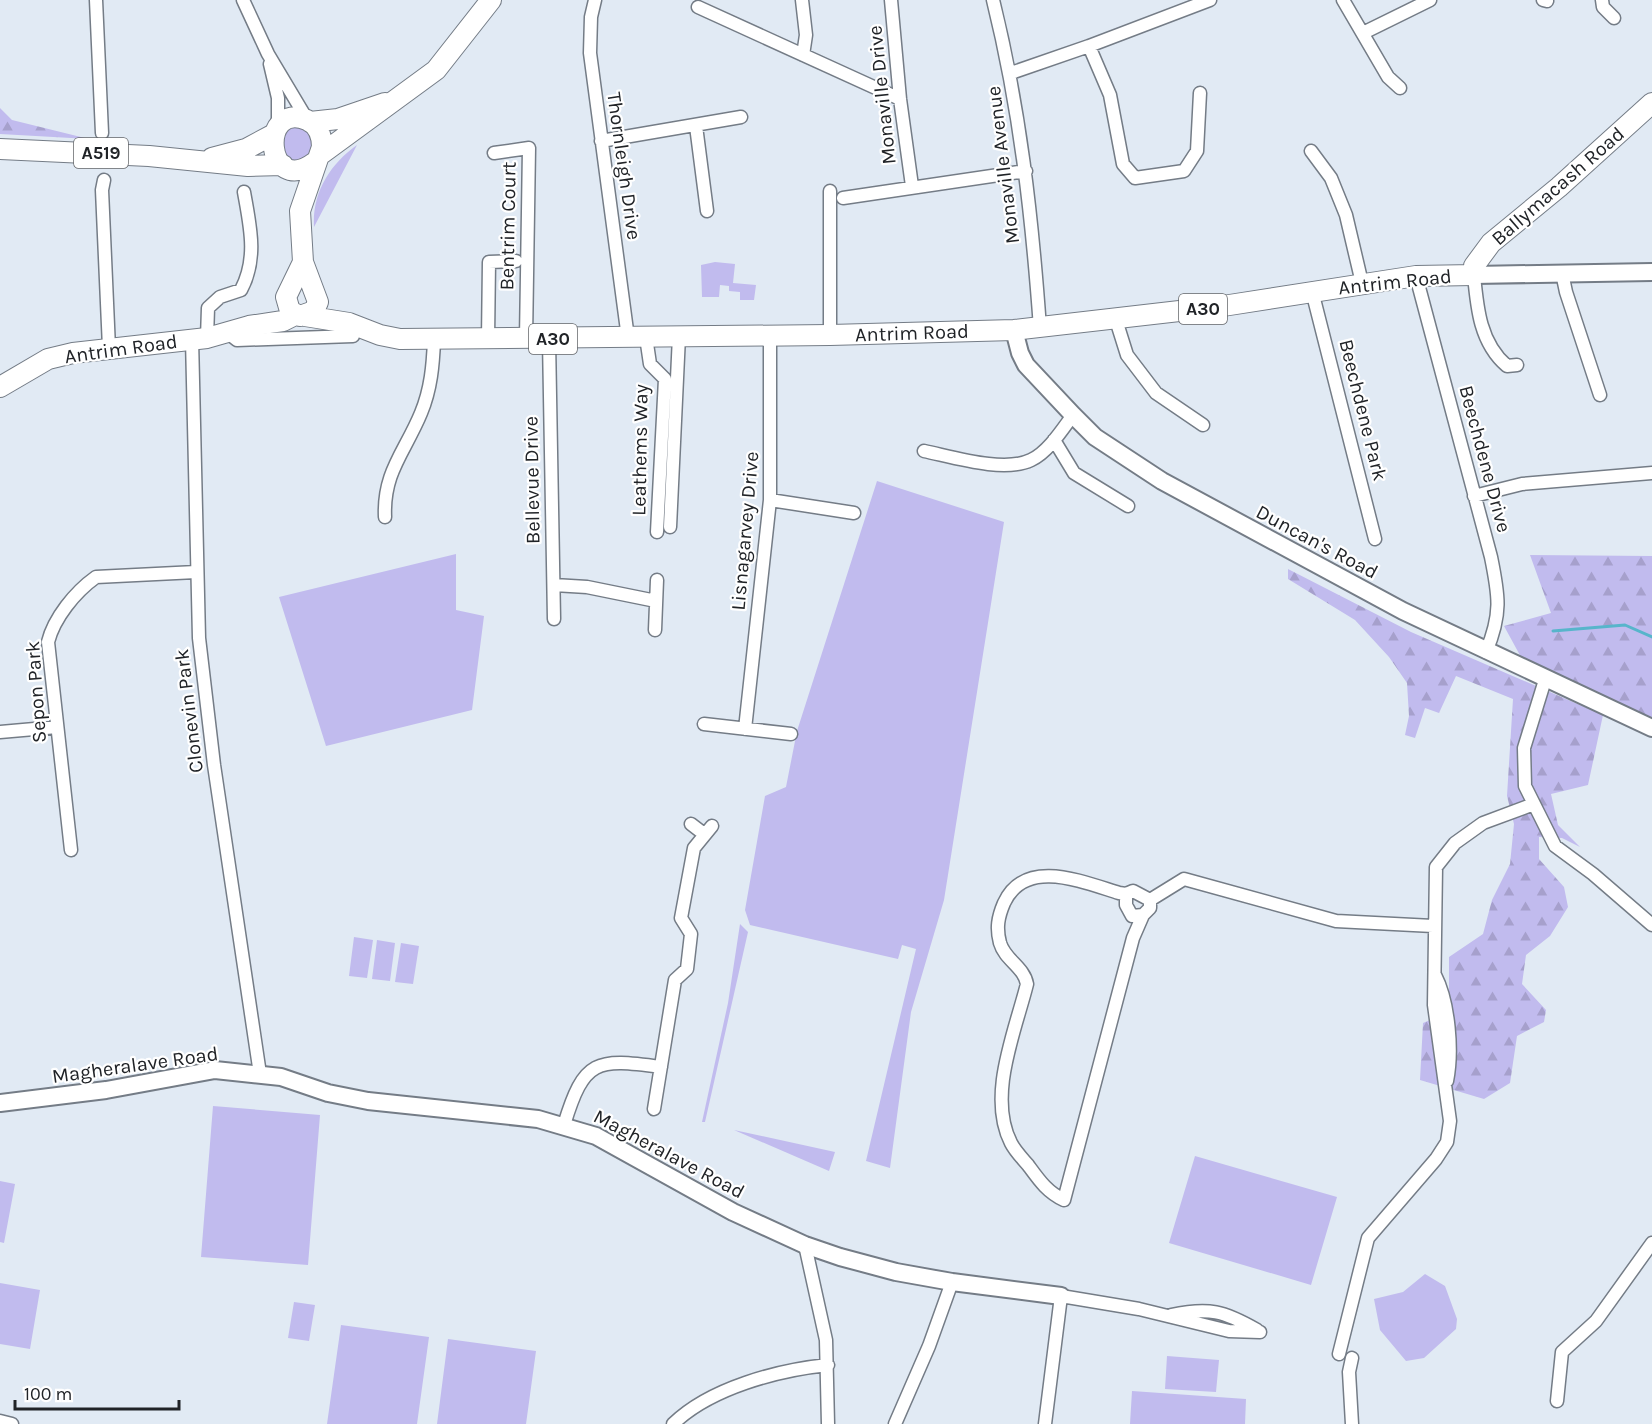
<svg xmlns="http://www.w3.org/2000/svg" width="1652" height="1424" font-family="Karla,sans-serif">
<defs>
<pattern id="forest-firs" width="22" height="20" patternUnits="userSpaceOnUse" patternTransform="scale(1.5)"><rect width="22" height="20" fill="#c1bbee"/><path d="M5 1l3.5 6h-7zM16 11l3.5 6h-7z" fill="#a6a0cc"/></pattern>
</defs>
<rect width="100%" height="100%" fill="#e1eaf4"/>
<path fill="#c1bbee" d="M 287,126 L 305,127 L 315,143 L 307,159 L 288,161 L 279,135 Z
M 357,145 L 314,227 C 312,193 330,164 357,145 Z
M 715,262 L 735,264 L 733,283 L 756,285 L 754,300 L 740,300 L 740,292 L 729,291 L 729,286 L 720,285 L 719,297 L 702,297 L 701,265 Z
M 877,481 L 1004,522 L 944,900 L 911,1012 L 890,1168 L 866,1161 L 916,949 L 902,945 L 898,959 L 750,925 L 745,910 L 765,796 L 786,787 L 797,731 Z
M 456,554 L 456,610 L 484,616 L 472,710 L 326,746 L 279,597 Z
M 740,924 L 748,932 L 705,1122 L 702,1122 L 728,1003 Z
M 354,937 L 373,940 L 367,978 L 349,976 Z
M 377,940 L 395,943 L 390,981 L 372,979 Z
M 401,943 L 419,946 L 413,984 L 395,982 Z
M 213,1106 L 320,1115 L 308,1265 L 201,1257 Z
M 734,1130 L 835,1152 L 829,1171 Z
M 1195,1156 L 1337,1197 L 1311,1285 L 1169,1243 Z
M 0,1181 L 15,1184 L 4,1243 L 0,1242 Z
M 1425,1274 L 1445,1286 L 1457,1319 L 1456,1329 L 1424,1358 L 1406,1361 L 1380,1330 L 1374,1299 L 1403,1292 Z
M 0,1283 L 40,1290 L 30,1349 L 0,1344 Z
M 294,1302 L 315,1305 L 309,1341 L 288,1338 Z
M 341,1325 L 429,1337 L 417,1424 L 327,1424 Z
M 448,1339 L 536,1351 L 526,1424 L 437,1424 Z
M 1167,1356 L 1219,1360 L 1216,1392 L 1165,1389 Z
M 1132,1391 L 1246,1399 L 1245,1424 L 1130,1424 Z"/>
<path fill="url(#forest-firs)" d="M 0,108 L 12,120 L 89,139 L 0,134 Z
M 1530,555 L 1652,556 L 1652,719 L 1522,659 L 1504,626 L 1551,613 Z
M 1288,569 L 1411,632 L 1603,715 L 1588,785 L 1551,794 L 1558,825 L 1580,847 L 1562,838 L 1539,837 L 1539,859 L 1564,887 L 1568,907 L 1550,936 L 1526,955 L 1522,984 L 1546,1010 L 1544,1022 L 1517,1036 L 1510,1083 L 1484,1099 L 1420,1080 L 1423,1023 L 1449,1012 L 1449,957 L 1483,934 L 1492,900 L 1510,864 L 1514,824 L 1507,796 L 1513,699 L 1456,676 L 1439,713 L 1425,708 L 1415,738 L 1405,735 L 1409,716 L 1407,683 L 1389,657 L 1355,620 L 1288,579 Z"/>
<g fill="none" stroke-linecap="round" stroke-linejoin="round">
<path stroke="#57b5cb" stroke-width="3" d="M 1553,631 L 1625,625 L 1652,637"/>
<defs>
<path id="street" d="M 96,0 L 102,133
M 243,0 L 268,54 L 308,121
M 595,0 L 591,17 L 590,53 L 628,338
M 802,0 L 806,35 L 803,55
M 891,0 L 900,99 L 912,186
M 993,0 C 1020,109 1032,216 1040,328
M 1343,0 L 1388,77 L 1400,88
M 1543,0 L 1547,1
M 1602,0 L 1603,7 L 1614,18
M 698,7 L 900,99
M 1363,33 L 1430,0
M 1089,46 L 1110,95 L 1123,164 L 1135,178 L 1184,171 L 1197,151 L 1200,93
M 270,64 L 278,98 L 278,127
M 1011,73 L 1089,46 L 1210,0
M 696,126 L 707,211
M 601,141 L 741,117
M 1311,151 L 1331,178 L 1346,215 L 1362,283
M 494,153 L 529,148 L 526,339
M 104,180 L 102,190 L 109,348
M 843,198 L 1026,171
M 1562,273 L 1566,292 L 1600,395
M 1474,275 C 1477,308 1480,343 1507,366 L 1517,365
M 1416,276 L 1491,557 C 1499,596 1502,614 1486,652
M 1312,291 L 1375,539
M 1116,320 L 1127,355 L 1156,393 L 1203,425
M 228,333 L 237,340 L 353,336
M 830,335 L 830,191
M 646,337 L 650,364 L 665,379 L 657,532
M 207,338 L 208,308 L 220,297 L 241,290 C 258,258 250,226 244,192
M 192,339 L 199,638 L 214,765 L 260,1074
M 488,339 L 489,262 L 516,261
M 549,340 L 554,619
M 1054,440 L 1074,473 L 1128,506
M 924,451 C 953,457 1004,473 1031,460 C 1048,452 1062,430 1073,415
M 1474,496 L 1522,484 L 1652,473
M 770,500 L 854,513
M 385,517 C 383,472 405,452 421,413 C 431,389 433,365 434,340
M 670,527 L 679,336
M 554,585 L 587,587 L 656,601
M 655,630 L 657,580
M 1545,680 L 1524,748 L 1525,786 L 1555,846 L 1593,874 L 1652,925
M 704,724 L 791,734
M 745,729 L 770,500 L 770,335
M 0,732 L 57,727
M 691,824 L 704,834
M 71,850 L 48,642 C 54,618 75,592 96,577 L 196,572
M 1126,894 L 1126,905 L 1132,916 L 1143,915 L 1150,908 L 1150,900 L 1133,891 L 1126,894 L 1119,893 C 1083,882 1025,857 1004,903 C 998,917 996,928 1000,943 C 1005,960 1024,967 1027,984 C 1015,1032 987,1096 1011,1143 C 1015,1151 1022,1158 1028,1165 C 1039,1180 1047,1192 1064,1200 L 1133,938 L 1143,915
M 1150,900 L 1184,879 L 1336,921 L 1433,926
M 1435,975 C 1449,1002 1453,1051 1447,1081
M 654,1109 L 675,980 L 687,969 L 691,934 L 681,918 L 694,848 L 712,826
M 564,1125 C 584,1059 596,1058 661,1067
M 805,1245 L 826,1340 L 828,1424
M 1171,1315 C 1209,1307 1224,1311 1257,1330
M 1339,1354 L 1368,1238 L 1436,1159 L 1447,1142 L 1450,1121 L 1434,1005 L 1436,867 L 1455,843 L 1483,823 L 1534,804
M 1557,1401 L 1562,1352 L 1596,1321 L 1652,1243
M 0,1421 L 12,1424
M 673,1424 C 710,1388 778,1370 828,1365
M 895,1424 L 929,1346 L 952,1282
M 1045,1424 L 1061,1296 L 1139,1309 L 1229,1331 L 1260,1332
M 1352,1424 L 1349,1372 L 1352,1358"/>
<path id="secondary" d="M 1474,275 L 1652,272
M 1014,330 L 1020,353 L 1026,365 L 1073,415 L 1095,437 L 1162,481 L 1403,611 L 1652,728
M 0,1103 L 106,1090 L 215,1070 L 281,1077 L 328,1093 L 368,1101 L 538,1119 L 596,1136 L 733,1212 L 805,1245 L 840,1257 L 896,1272 L 952,1282 L 1061,1296"/>
<path id="primary" d="M 310,122 L 338,119 L 385,103
M 0,149 L 149,156 L 248,166 L 283,165
M 320,155 L 436,70 L 491,0
M 212,158 L 246,149 L 274,134
M 303,262 L 286,297 L 290,311 L 300,316 L 314,311 L 318,302 L 303,262 L 300,211 L 322,147 C 322,136 318,125 307,120 C 258,100 265,199 315,162
M 305,316 L 349,323 L 380,335 L 400,339 L 830,335 L 1014,330 L 1223,306 L 1416,276 L 1474,275 L 1474,266 L 1491,243 L 1559,187 L 1652,103
M 0,387 L 48,359 L 73,353 L 207,338 L 249,326 L 283,321 L 295,315"/>
</defs>
<use href="#street" stroke="#747c86" stroke-width="15"/>
<use href="#secondary" stroke="#747c86" stroke-width="20"/>
<use href="#primary" stroke="#747c86" stroke-width="22"/>
<use href="#street" stroke="#fff" stroke-width="12"/>
<use href="#secondary" stroke="#fff" stroke-width="16"/>
<use href="#primary" stroke="#fff" stroke-width="20"/>
</g>
<g text-anchor="middle" dominant-baseline="central" stroke-width="4.5" stroke-linejoin="round" paint-order="stroke">
<g fill="#fff" stroke="#636568" stroke-width="1.5">
<rect x="74" y="138" width="54" height="30" rx="4.5"/>
<rect x="1179" y="294" width="48" height="30" rx="4.5"/>
<rect x="529" y="324" width="48" height="30" rx="4.5"/>
</g>
<g font-size="18" font-weight="bold" fill="#202327">
<text x="101" y="153">A519</text>
<text x="1203" y="309">A30</text>
<text x="553" y="339">A30</text>
</g>
<g font-size="20" fill="#202327" stroke="#fff">
<text transform="translate(882 95) rotate(-96)">Monaville Drive</text>
<text transform="translate(1003 165) rotate(-97)">Monaville Avenue</text>
<text transform="translate(624 166) rotate(82)">Thornleigh Drive</text>
<text transform="translate(1558 186) rotate(-41)">Ballymacash Road</text>
<text transform="translate(508 226) rotate(-89)">Bentrim Court</text>
<text transform="translate(1395 282) rotate(-6)">Antrim Road</text>
<text transform="translate(912 333) rotate(-2)">Antrim Road</text>
<text transform="translate(121 349) rotate(-8)">Antrim Road</text>
<text transform="translate(1363 410) rotate(76)">Beechdene Park</text>
<text transform="translate(640 450) rotate(-89)">Leathems Way</text>
<text transform="translate(1485 459) rotate(75)">Beechdene Drive</text>
<text transform="translate(532 480) rotate(-91)">Bellevue Drive</text>
<text transform="translate(745 531) rotate(-85)">Lisnagarvey Drive</text>
<text transform="translate(1317 542) rotate(28)">Duncan's Road</text>
<text transform="translate(36 692) rotate(-94)">Sepon Park</text>
<text transform="translate(189 711) rotate(-97)">Clonevin Park</text>
<text transform="translate(135 1065) rotate(-8)">Magheralave Road</text>
<text transform="translate(669 1154) rotate(28)">Magheralave Road</text>
</g>
</g>
<path d="M15 1400v9h164v-9" fill="none" stroke="#202327" stroke-width="3"/>
<text x="24" y="1400" font-size="18" fill="#202327" stroke="#ffffff" stroke-width="4.5" paint-order="stroke">100 m</text>
</svg>
